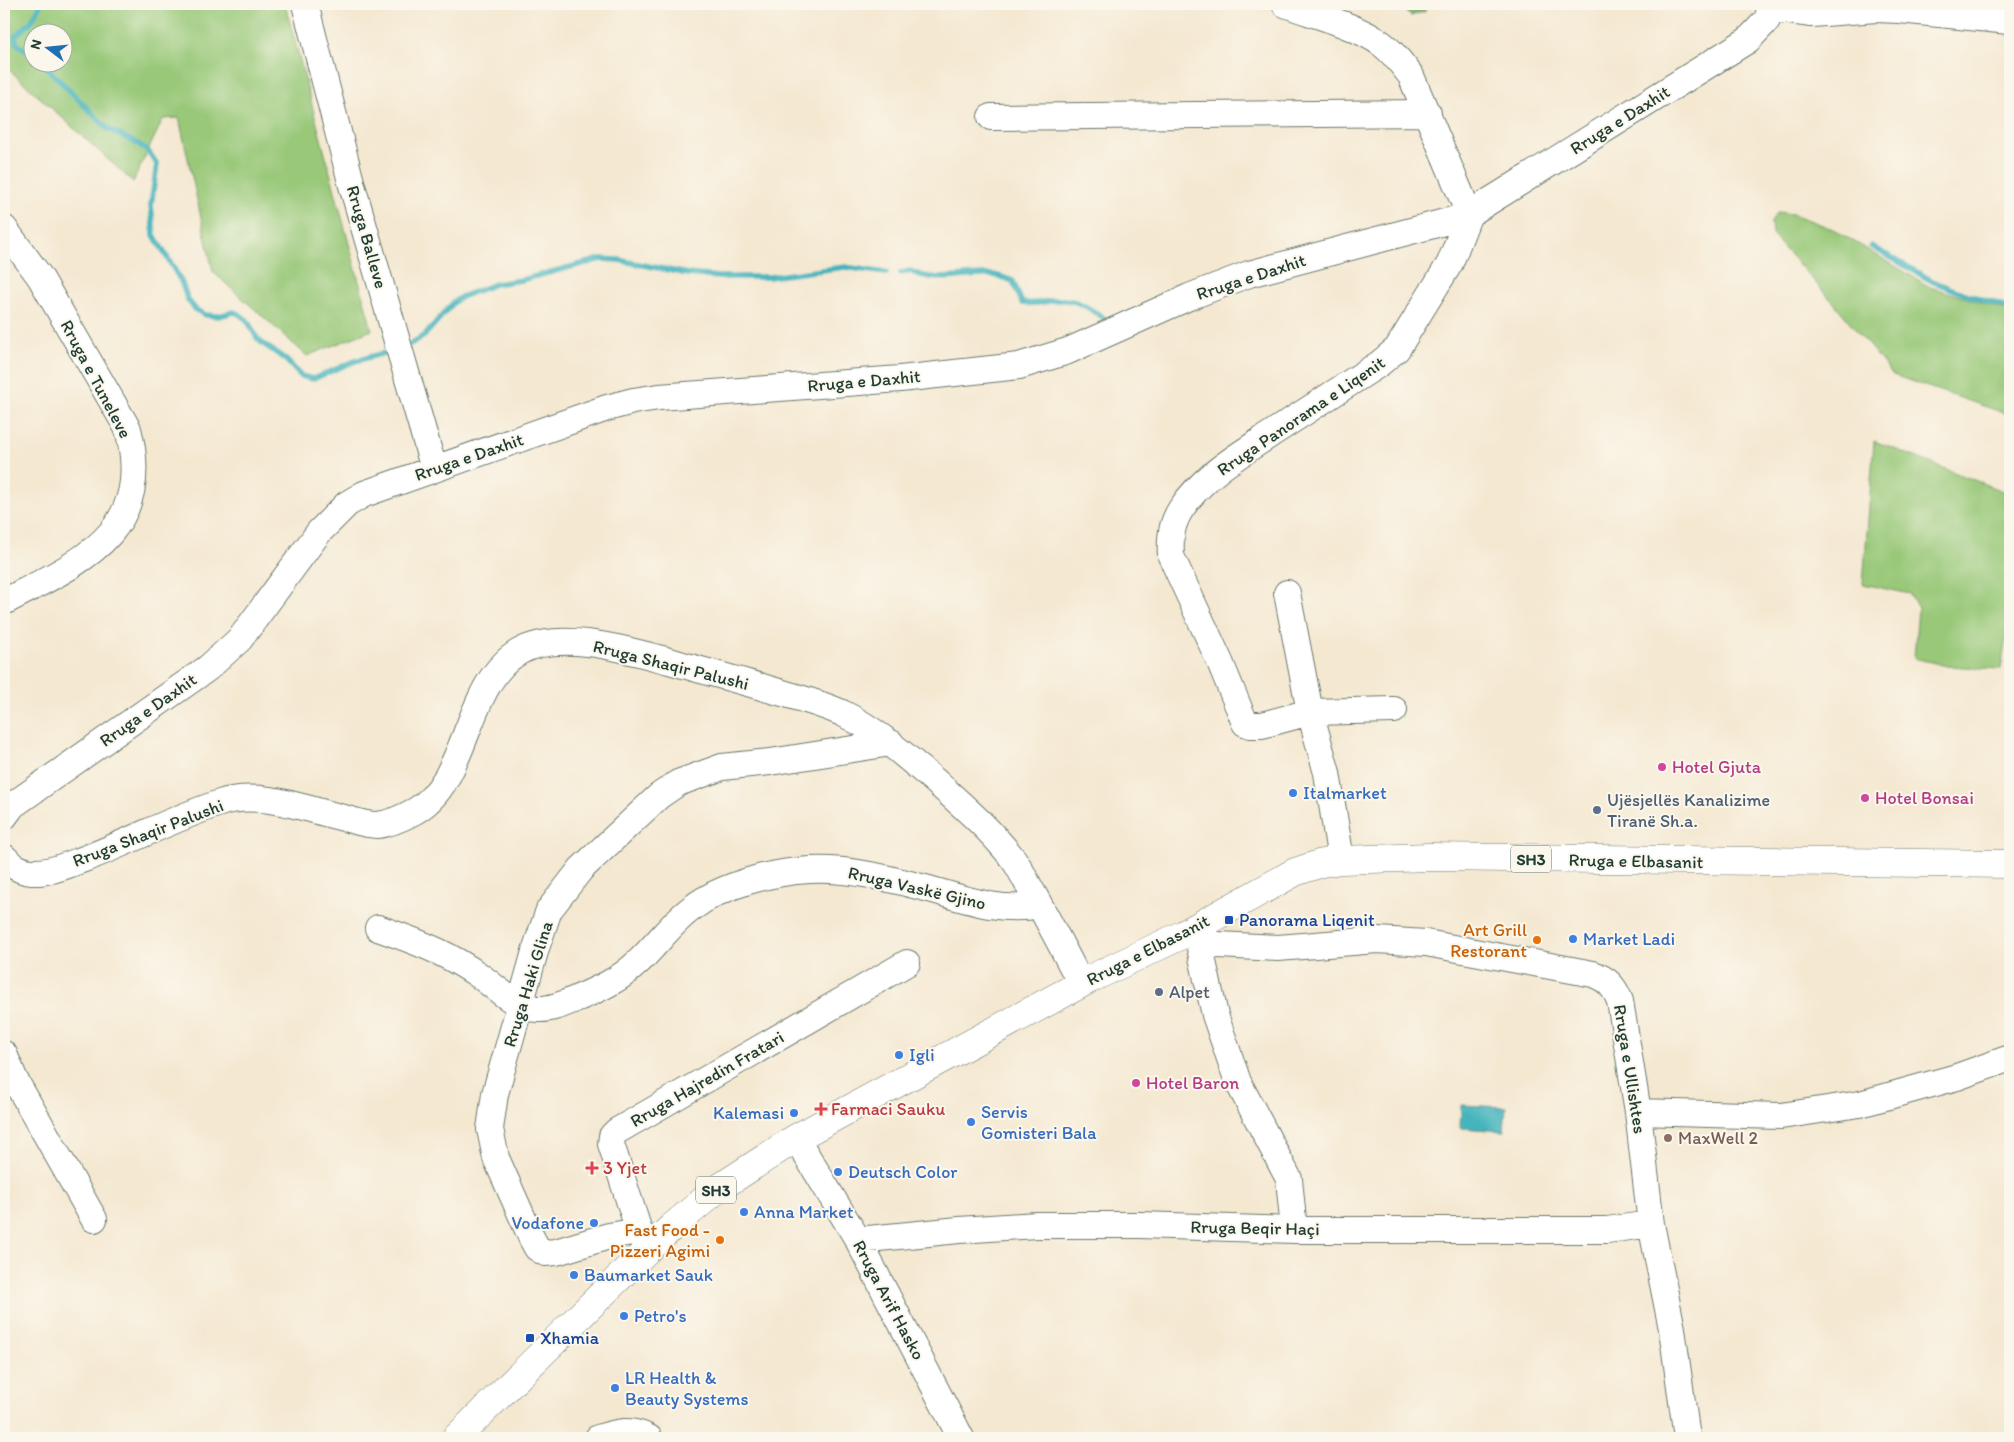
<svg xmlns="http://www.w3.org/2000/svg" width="2014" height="1442" font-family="Itim,sans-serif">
<rect width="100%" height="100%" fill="#fbf7ec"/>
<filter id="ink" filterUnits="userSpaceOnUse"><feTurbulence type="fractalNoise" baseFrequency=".02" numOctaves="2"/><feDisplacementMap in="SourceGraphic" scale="10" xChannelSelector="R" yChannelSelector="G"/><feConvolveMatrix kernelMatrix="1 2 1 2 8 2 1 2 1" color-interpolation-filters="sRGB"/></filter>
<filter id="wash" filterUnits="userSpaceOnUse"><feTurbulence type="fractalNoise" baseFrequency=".0096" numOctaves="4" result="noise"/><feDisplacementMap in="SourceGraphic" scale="20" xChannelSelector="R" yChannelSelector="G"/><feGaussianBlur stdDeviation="1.12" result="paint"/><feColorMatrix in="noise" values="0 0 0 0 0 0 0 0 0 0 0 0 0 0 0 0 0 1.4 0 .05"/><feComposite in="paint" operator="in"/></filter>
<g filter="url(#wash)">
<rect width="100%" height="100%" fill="#f4e8d1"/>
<path fill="#98c878" stroke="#5c8256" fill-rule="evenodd" d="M 4,4 L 285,4 L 372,330 L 307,356 L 213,272 L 179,118 L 163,119 L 133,182 L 4,65 ZM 32,32 L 62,32 L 62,62 L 32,62 Z
M 1778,212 L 1793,214 L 1833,229 L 1930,287 L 2010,311 L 2010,415 L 1893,375 L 1834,303 L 1772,235 L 1771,221 Z
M 1874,441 L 2010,494 L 2010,615 L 2001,669 L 1947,666 L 1914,658 L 1918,608 L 1910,594 L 1863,584 Z"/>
<path fill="#7aac68" stroke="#4c744e" d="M 1395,4 L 1419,4 L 1426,11 L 1411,16 Z"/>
<path fill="#45b4bd" stroke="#327878" d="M 1461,1105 L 1506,1107 L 1504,1131 L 1460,1128 Z"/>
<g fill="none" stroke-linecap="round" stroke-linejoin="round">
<path stroke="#45b4bd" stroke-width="5.5" d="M 32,54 L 17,44 L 15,36 L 31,22 L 41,4
M 41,62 L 108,129 L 140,145 L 148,151 L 157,164 L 151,205 L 154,235 L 181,281 L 188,300 L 196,310 L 206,315 L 218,316 L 234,312 L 239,314 L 247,320 L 257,338 L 262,343 L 285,359 L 301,376 L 313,379 L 355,361 L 388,352
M 1871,246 L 1934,282 L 1965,294 L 2010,308
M 901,273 L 910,271 C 939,285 964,273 993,275 C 1000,276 1007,279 1013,281 L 1022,303 C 1035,305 1045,301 1057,300 C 1076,298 1089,308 1104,318
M 410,344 L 424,336 L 454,302 L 461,297 L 495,284 L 521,280 L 601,259 L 619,260 L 688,274 L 719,277 L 769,277 L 845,267 L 886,273"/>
</g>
</g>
<g filter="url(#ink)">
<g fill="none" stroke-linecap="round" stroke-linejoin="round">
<defs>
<path id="minor" d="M 305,4 L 351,182 L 434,469
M 1285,4 C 1314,15 1358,26 1382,44 C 1394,53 1402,64 1411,76 L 1469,214 L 1450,263 L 1397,349 L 1379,364 C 1345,386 1311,408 1277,430 C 1243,453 1204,474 1181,509 C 1171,524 1170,539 1171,556 L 1220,662 L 1245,723 L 1250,725 L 1262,725 L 1310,712 L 1394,710
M 1772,9 L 1812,14 L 1876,9 L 1899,10 L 2010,21
M 991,117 L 1428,113
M 4,228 L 40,277 L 128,429 C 155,533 80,562 4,602
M 1287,593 L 1310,712 L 1327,773 L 1341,860
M 4,817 L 13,805 L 208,668 L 240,639 L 319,532 L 347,504 L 364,494 L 607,408 L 633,401 L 659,397 L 900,379 L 1019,366 L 1068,351 L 1189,297 L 1249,274 L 1456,219 L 1469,214 L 1748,40 L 1767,20 L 1772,4
M 4,857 C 13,866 20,871 32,872 C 50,873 67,865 84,859 C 130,842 173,818 220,803 C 260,790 305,809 344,818 C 355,821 366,825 377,825 C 390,824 404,817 415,811 C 469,781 464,684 519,652 C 559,629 628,650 669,661 C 704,671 738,680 772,690 C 796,697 820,703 842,713 C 877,730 904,755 934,780 C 962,805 991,830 1014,860 C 1022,871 1027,884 1034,895 C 1050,924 1066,954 1081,984
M 378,928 C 398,935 418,942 437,951 C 452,958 467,967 480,976 C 497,988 517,1009 538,1009 C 551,1010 566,1003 578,998 C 599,989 619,980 636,964 C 656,946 670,924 692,908 C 722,885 772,872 810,870 C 849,868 891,879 929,889 C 965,899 1001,913 1039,905
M 1184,934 L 1218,945 L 1278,948 L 1377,940 L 1426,943 L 1593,974 C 1607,979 1614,986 1620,1001 L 1638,1112 L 1651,1224 L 1672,1329 L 1687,1438
M 1198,939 L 1215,1015 L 1238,1082 L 1289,1179 L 1294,1230
M 4,1054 L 15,1080 L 94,1219
M 1638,1112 L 1781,1116 L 1860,1104 L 1957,1077 L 2010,1058
M 796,1138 L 858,1240 L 961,1438
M 639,1231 L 609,1236 L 556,1252 L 545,1253 L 537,1248 L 532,1239 L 496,1158 L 490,1129 L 495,1094 L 536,948 L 549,910 L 581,869 L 659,796 L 678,783 L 722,767 L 770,762 L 891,743
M 858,1240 L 959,1230 L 1037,1225 L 1140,1225 L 1294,1230 L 1607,1230 L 1651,1224
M 646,1247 L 639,1231 L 611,1144 L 612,1136 L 617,1131 L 907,963
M 598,1438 C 617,1432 631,1428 649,1438"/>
<path id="major" d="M 456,1438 L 647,1250 L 672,1227 L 716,1190 L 796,1138 L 1090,979 L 1184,934 L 1295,872 L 1322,863 L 1341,860 L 1429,857 L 2010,864"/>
</defs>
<use href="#minor" stroke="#6a796b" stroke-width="28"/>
<use href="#major" stroke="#6a796b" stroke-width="29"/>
<use href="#minor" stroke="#fff" stroke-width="26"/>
<use href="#major" stroke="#fff" stroke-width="28"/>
</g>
</g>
<g fill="#d1479c" stroke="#fbf7ec" stroke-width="2">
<circle cx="1662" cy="767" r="5"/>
<circle cx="1865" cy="798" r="5"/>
<circle cx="1136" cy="1083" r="5"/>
</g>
<g fill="#3f7fe0" stroke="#fbf7ec" stroke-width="2">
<circle cx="1293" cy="793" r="5"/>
<circle cx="1573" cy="939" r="5"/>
<circle cx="899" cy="1055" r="5"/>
<circle cx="794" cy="1113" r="5"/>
<circle cx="971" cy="1122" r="5"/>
<circle cx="838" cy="1172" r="5"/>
<circle cx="744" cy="1212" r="5"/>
<circle cx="594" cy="1223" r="5"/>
<circle cx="574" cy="1275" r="5"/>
<circle cx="624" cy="1316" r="5"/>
<circle cx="615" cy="1388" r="5"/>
</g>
<g fill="#5c6f8a" stroke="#fbf7ec" stroke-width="2">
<circle cx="1597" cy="810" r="5"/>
<circle cx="1159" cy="992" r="5"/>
</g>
<g fill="#1a4fb4" stroke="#fbf7ec" stroke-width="2">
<rect x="1224" y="915" width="10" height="10" rx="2.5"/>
<rect x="525" y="1333" width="10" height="10" rx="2.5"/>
</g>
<g fill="#e8710a" stroke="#fbf7ec" stroke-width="2">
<circle cx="1537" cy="940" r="5"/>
<circle cx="720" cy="1240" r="5"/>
</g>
<g fill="#e0444e" stroke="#fbf7ec" stroke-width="2">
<path d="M818.5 1101.5h5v5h5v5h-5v5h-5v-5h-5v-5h5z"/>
<path d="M589.5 1160.5h5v5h5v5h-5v5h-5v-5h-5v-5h5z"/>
</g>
<circle fill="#8d6e63" stroke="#fbf7ec" stroke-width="2" cx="1668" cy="1138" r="5"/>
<g text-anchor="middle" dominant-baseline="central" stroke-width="4" stroke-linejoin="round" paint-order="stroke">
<g fill="#fbf7ec" stroke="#61756b" stroke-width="1">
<rect x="1511" y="845.5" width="40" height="27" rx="4"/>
<rect x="696" y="1176.5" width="40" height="27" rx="4"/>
</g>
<g font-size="16" font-weight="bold" fill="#1f3d34">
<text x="1531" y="859">SH3</text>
<text x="716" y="1190">SH3</text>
</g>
<g font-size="18" fill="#1f3d34" stroke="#fbf7ec">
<text transform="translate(1620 120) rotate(-32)">Rruga e Daxhit</text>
<text transform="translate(367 237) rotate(74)">Rruga Balleve</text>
<text transform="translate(1251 277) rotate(-18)">Rruga e Daxhit</text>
<text transform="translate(96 379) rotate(62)">Rruga e Tuneleve</text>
<text transform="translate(864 381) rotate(-5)">Rruga e Daxhit</text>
<text transform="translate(1301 416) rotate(-34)">Rruga Panorama e Liqenit</text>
<text transform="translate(469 457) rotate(-19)">Rruga e Daxhit</text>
<text transform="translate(671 665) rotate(14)">Rruga Shaqir Palushi</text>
<text transform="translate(148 710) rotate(-35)">Rruga e Daxhit</text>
<text transform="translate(148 833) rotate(-21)">Rruga Shaqir Palushi</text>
<text transform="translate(1636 861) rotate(1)">Rruga e Elbasanit</text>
<text transform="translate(917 888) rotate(13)">Rruga Vaskë Gjino</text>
<text transform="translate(1148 950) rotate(-27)">Rruga e Elbasanit</text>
<text transform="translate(528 984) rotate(-73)">Rruga Haki Glina</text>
<text transform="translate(1630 1069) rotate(81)">Rruga e Ullishtes</text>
<text transform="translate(707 1079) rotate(-30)">Rruga Hajredin Fratari</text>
<text transform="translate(1255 1228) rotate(1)">Rruga Beqir Haçi</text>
<text transform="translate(889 1300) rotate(62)">Rruga Arif Hasko</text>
</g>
<g font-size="18" fill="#b23c85" stroke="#fbf7ec" text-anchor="start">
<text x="1672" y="767">Hotel Gjuta</text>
<text x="1875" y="798">Hotel Bonsai</text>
<text x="1146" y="1083">Hotel Baron</text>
</g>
<g font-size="18" fill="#366cbe" stroke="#fbf7ec" text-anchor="start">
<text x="1303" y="793">Italmarket</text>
<text x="1583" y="939">Market Ladi</text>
<text x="909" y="1055">Igli</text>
<text x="981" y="1112">Servis<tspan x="981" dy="21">Gomisteri Bala</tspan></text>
<text x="784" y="1113" text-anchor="end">Kalemasi</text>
<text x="848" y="1172">Deutsch Color</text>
<text x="754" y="1212">Anna Market</text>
<text x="584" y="1223" text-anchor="end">Vodafone</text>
<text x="584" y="1275">Baumarket Sauk</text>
<text x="634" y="1316">Petro's</text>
<text x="625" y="1378">LR Health &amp;<tspan x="625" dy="21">Beauty Systems</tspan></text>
</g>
<g font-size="18" fill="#4e5e75" stroke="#fbf7ec" text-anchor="start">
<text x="1607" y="800">Ujësjellës Kanalizime<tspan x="1607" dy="21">Tiranë Sh.a.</tspan></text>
<text x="1169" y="992">Alpet</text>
</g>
<g font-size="18" fill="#164399" stroke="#fbf7ec" text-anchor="start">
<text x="1239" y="920">Panorama Liqenit</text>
<text x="540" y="1338">Xhamia</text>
</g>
<g font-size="18" fill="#c56008" stroke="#fbf7ec" text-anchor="end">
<text x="1527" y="930">Art Grill<tspan x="1527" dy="21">Restorant</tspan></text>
<text x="710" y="1230">Fast Food -<tspan x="710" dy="21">Pizzeri Agimi</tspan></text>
</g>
<g font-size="18" fill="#be3a42" stroke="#fbf7ec" text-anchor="start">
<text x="831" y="1109">Farmaci Sauku</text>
<text x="603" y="1168">3 Yjet</text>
</g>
<g font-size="18" fill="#785e54" stroke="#fbf7ec" text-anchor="start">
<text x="1678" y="1138">MaxWell 2</text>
</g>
</g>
<rect width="2014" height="1442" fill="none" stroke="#fbf7ec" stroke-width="20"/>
<g transform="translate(48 48) rotate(286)"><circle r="24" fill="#fbf7ec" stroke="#a3ada2"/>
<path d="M0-4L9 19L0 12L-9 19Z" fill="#1f6fb2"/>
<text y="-8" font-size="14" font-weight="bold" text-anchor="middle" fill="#1f3d34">N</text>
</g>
</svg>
